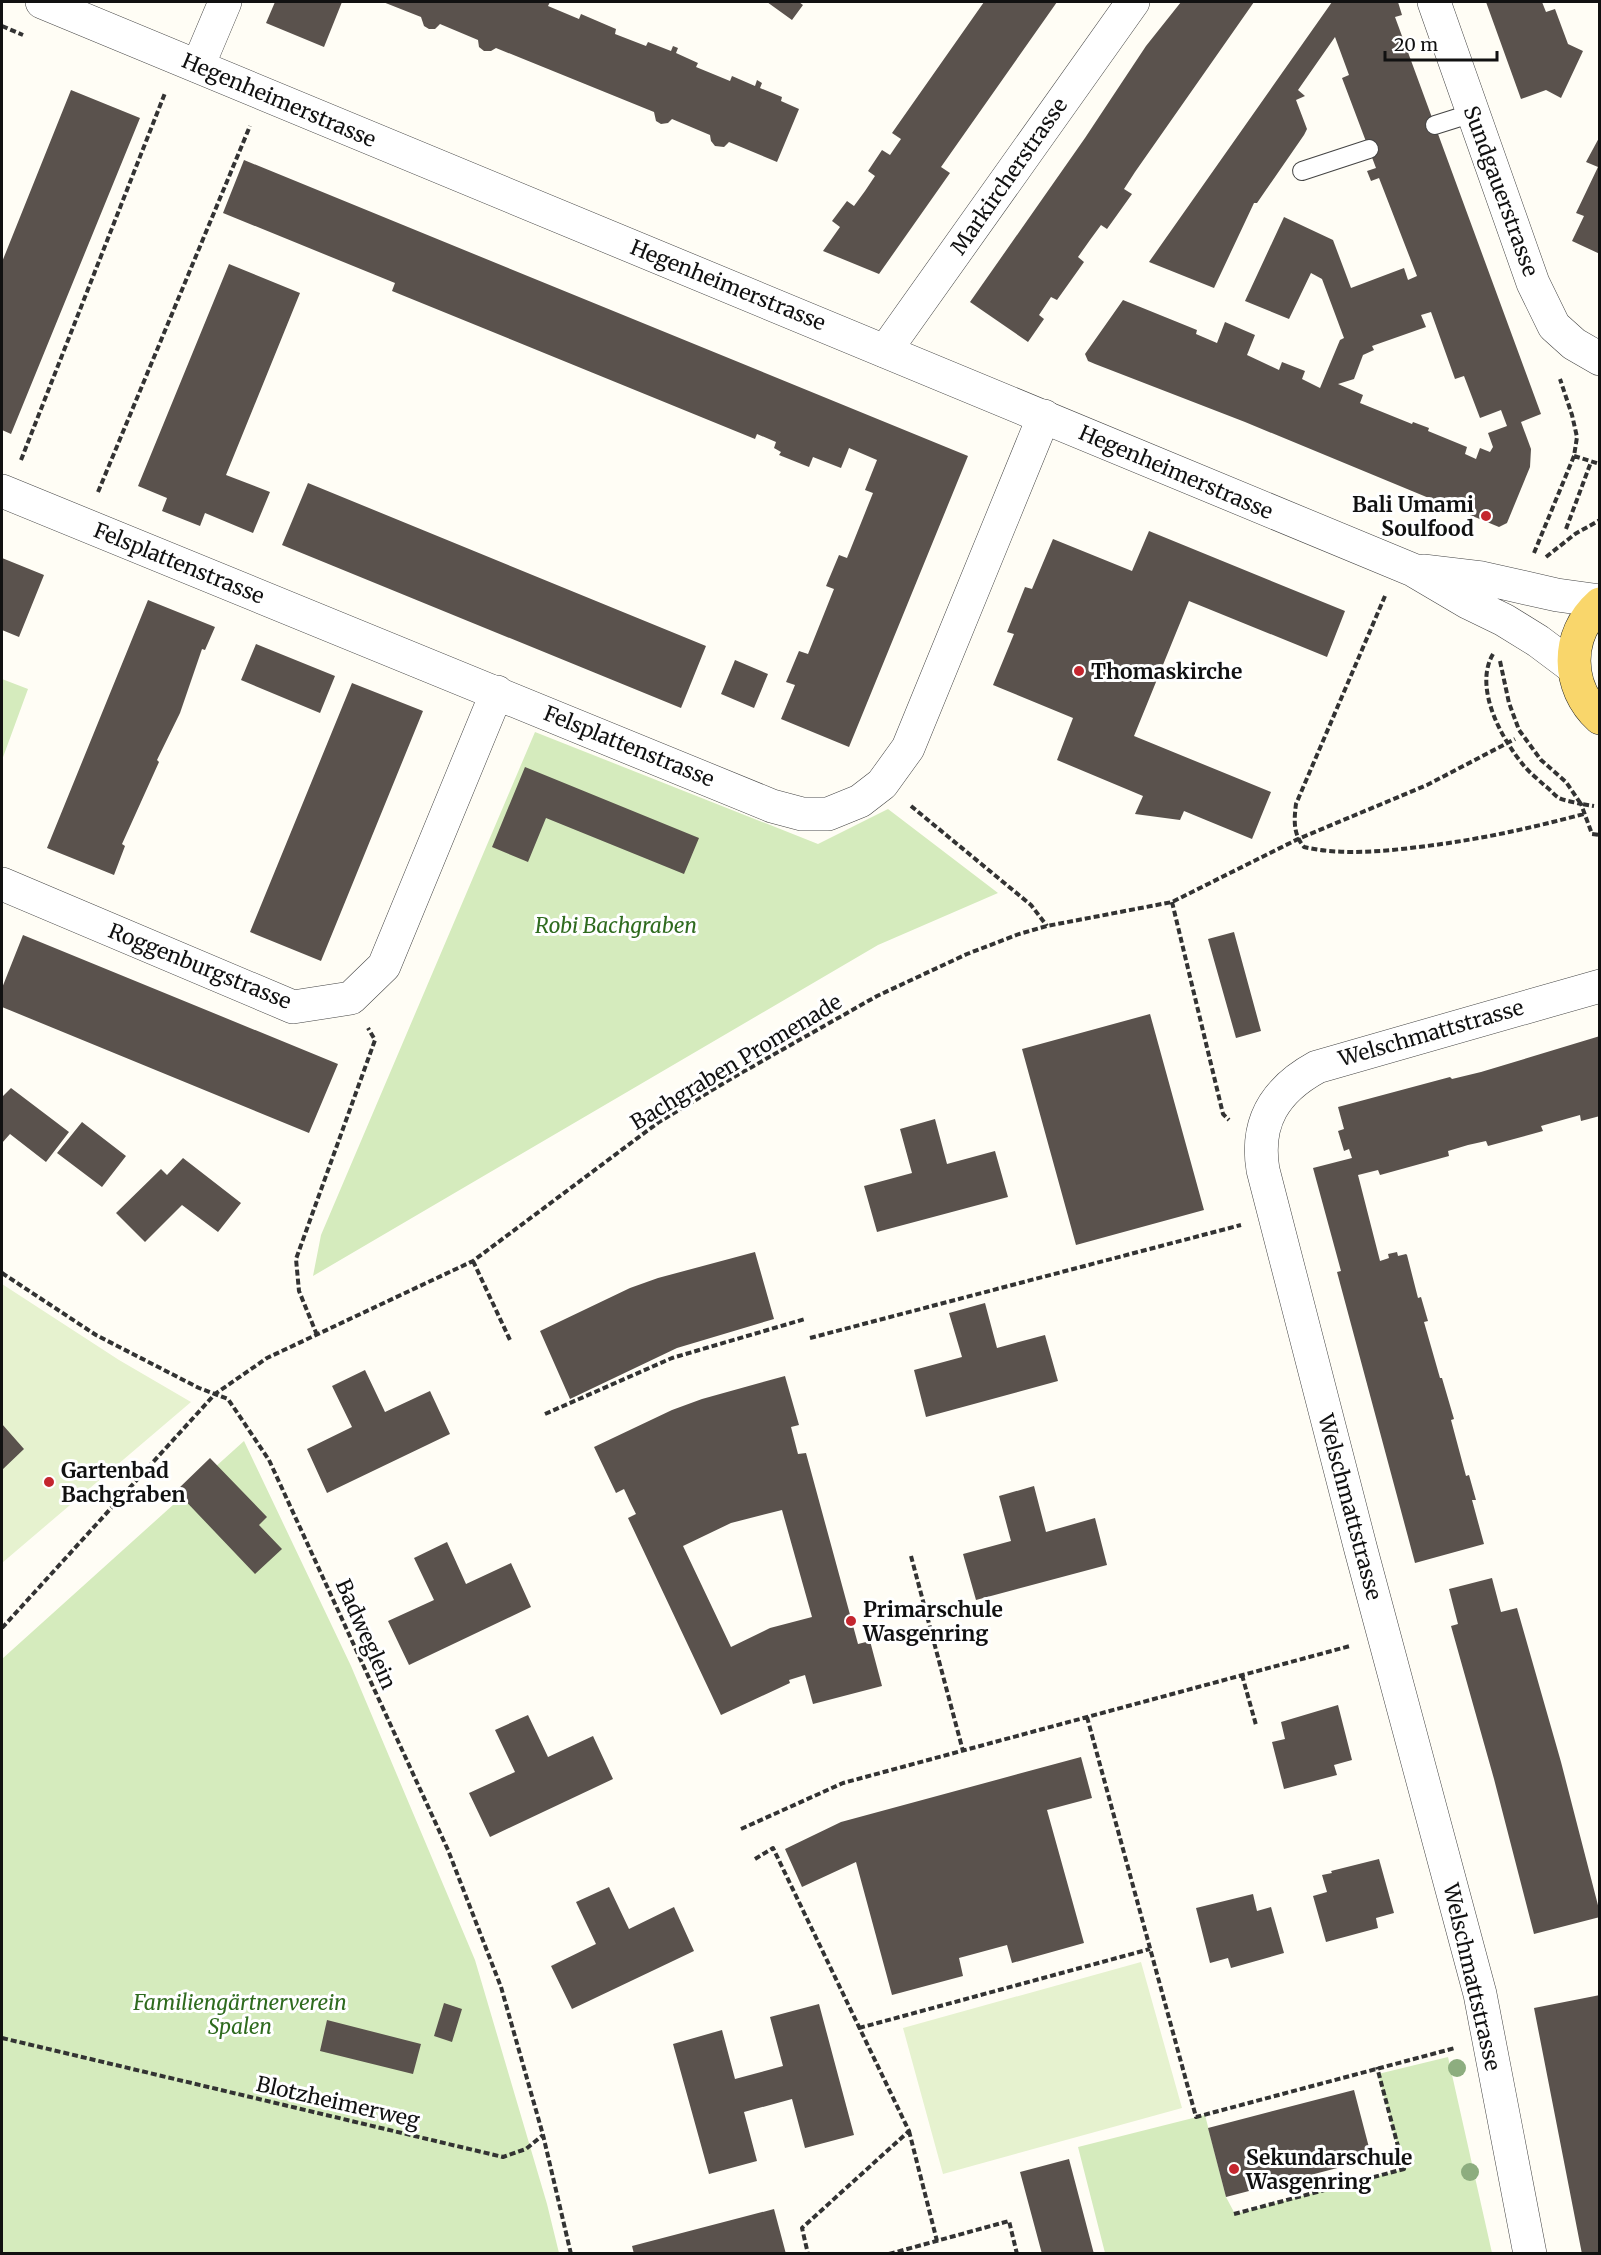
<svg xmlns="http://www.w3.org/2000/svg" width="1601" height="2255" font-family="Merriweather,serif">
<rect width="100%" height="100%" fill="#fffdf5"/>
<path fill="#d5ebbd" d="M 2,679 L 28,689 L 2,760 Z
M 535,732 L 818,844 L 888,809 L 998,893 L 878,945 L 313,1276 L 321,1235 Z
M 244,1441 L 351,1666 L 475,1960 L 547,2204 L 559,2253 L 2,2253 L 2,1659 Z
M 1448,2057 L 1492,2253 L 1105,2253 L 1078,2147 L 1205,2115 L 1226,2197 L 1235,2214 L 1404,2169 L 1378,2074 Z"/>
<path fill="#e6f2cf" d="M 2,1284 L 119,1360 L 191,1402 L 2,1563 Z
M 1141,1962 L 1182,2108 L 943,2174 L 903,2028 Z"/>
<path fill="#5a524d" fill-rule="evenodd" d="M 275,2 L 342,2 L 324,47 L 266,23 Z
M 383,2 L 550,2 L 548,6 L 579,19 L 581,14 L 616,29 L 615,34 L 646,46 L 648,42 L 671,51 L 673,46 L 678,48 L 676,53 L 698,63 L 696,67 L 730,81 L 732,76 L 755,86 L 757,80 L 762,83 L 760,88 L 782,97 L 781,101 L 799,109 L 777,162 L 729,142 L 724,147 L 715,146 L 711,141 L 710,135 L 672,119 L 668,123 L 661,124 L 656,121 L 654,112 L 496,48 L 491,51 L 484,51 L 479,47 L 478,40 L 440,24 L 435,29 L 429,29 L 424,26 L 421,17 Z
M 767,2 L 799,2 L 803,5 L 792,20 Z
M 984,2 L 1057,2 L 941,167 L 950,173 L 879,274 L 823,251 L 840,227 L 832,221 L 847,201 L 854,206 L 865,191 L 875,176 L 868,171 L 882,150 L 890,155 L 901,139 L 892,133 Z
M 1181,2 L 1254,2 L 1135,172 L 1124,189 L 1132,194 L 1107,229 L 1101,225 L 1090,240 L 1078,257 L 1084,262 L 1057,300 L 1051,297 L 1039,315 L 1044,319 L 1028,342 L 970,302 L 1085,138 L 1146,46 Z
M 1332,2 L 1398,2 L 1402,15 L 1395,17 L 1541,414 L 1521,422 L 1531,449 L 1530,467 L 1507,523 L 1499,527 L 1245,422 L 1095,364 L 1088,361 L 1085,354 L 1123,300 L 1197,330 L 1196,334 L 1217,343 L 1225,322 L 1255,335 L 1247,355 L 1279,370 L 1282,362 L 1305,371 L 1302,379 L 1320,388 L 1340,340 L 1344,338 L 1322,279 L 1311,273 L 1289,319 L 1245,301 L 1284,217 L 1333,240 L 1351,288 L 1404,268 L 1408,280 L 1417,276 L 1379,178 L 1371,181 L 1367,171 L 1376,168 L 1342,78 L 1349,75 L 1335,37 L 1298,90 L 1305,96 L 1296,100 L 1307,129 L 1304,135 L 1257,203 L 1254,203 L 1214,288 L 1149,262 ZM 1431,312 L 1455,379 L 1464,376 L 1480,418 L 1501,410 L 1507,426 L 1488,433 L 1493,447 L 1490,452 L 1480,448 L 1476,459 L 1465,454 L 1467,447 L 1428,431 L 1429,428 L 1413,422 L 1412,424 L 1360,403 L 1363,395 L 1338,384 L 1354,379 L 1363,355 L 1374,350 L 1372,346 L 1426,327 L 1421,315 Z
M 1486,2 L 1542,2 L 1546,12 L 1555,9 L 1568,44 L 1583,51 L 1561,98 L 1546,90 L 1521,99 Z
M 71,90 L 140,118 L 11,434 L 2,430 L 2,262 Z
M 1600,136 L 1600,254 L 1572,241 L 1584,216 L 1576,213 L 1598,167 L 1586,162 Z
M 244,160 L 968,456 L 849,747 L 781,719 L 795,685 L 786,682 L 799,651 L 808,654 L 834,589 L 826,586 L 839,555 L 847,558 L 873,493 L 865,490 L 877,460 L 849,448 L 841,468 L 813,457 L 809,467 L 779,455 L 781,452 L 774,448 L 776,442 L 757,434 L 755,439 L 392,291 L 395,283 L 223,213 Z
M 229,264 L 300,293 L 226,475 L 270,492 L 253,533 L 205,513 L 200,526 L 162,511 L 167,498 L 138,486 Z
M 308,483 L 706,646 L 681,708 L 282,545 Z
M 1149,531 L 1345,611 L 1327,657 L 1189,601 L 1134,736 L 1271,792 L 1252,839 L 1184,811 L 1180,820 L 1135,814 L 1143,796 L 1057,760 L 1073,718 L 993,685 L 1014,634 L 1007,632 L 1025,587 L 1032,589 L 1053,539 L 1132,571 Z
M 2,558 L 44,575 L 19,637 L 2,630 Z
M 148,600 L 215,627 L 205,650 L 202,649 L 180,713 L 157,760 L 159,762 L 122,844 L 125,846 L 114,875 L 47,848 Z
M 256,644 L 335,676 L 320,713 L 241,680 Z
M 735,660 L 768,674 L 754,708 L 721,694 Z
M 352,683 L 423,711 L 321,961 L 250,932 Z
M 525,767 L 699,838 L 684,874 L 546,818 L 528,862 L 492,847 Z
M 1234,932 L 1261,1031 L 1236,1038 L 1208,939 Z
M 23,935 L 338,1064 L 309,1133 L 2,1007 L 2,988 Z
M 1150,1014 L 1204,1210 L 1076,1245 L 1022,1049 Z
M 1600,1036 L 1600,1116 L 1581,1121 L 1580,1115 L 1541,1126 L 1543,1131 L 1488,1146 L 1486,1141 L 1468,1145 L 1448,1151 L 1449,1156 L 1380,1175 L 1378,1170 L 1358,1175 L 1380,1261 L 1389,1258 L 1388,1254 L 1397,1252 L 1398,1256 L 1406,1254 L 1407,1255 L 1418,1298 L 1421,1297 L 1428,1321 L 1424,1322 L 1440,1378 L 1442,1378 L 1454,1419 L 1451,1420 L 1466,1476 L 1469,1475 L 1476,1500 L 1472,1500 L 1484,1544 L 1415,1563 L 1337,1272 L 1341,1271 L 1313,1168 L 1352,1158 L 1349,1149 L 1344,1151 L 1338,1131 L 1344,1129 L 1338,1107 L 1450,1077 L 1452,1079 L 1481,1072 Z
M 11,1088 L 69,1132 L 46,1162 L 10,1134 L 2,1143 L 2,1097 Z
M 935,1119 L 947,1164 L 995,1151 L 1008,1197 L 877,1232 L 864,1186 L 912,1173 L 900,1129 Z
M 82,1122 L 126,1156 L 102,1187 L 57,1153 Z
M 183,1158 L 241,1203 L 218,1232 L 182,1205 L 145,1242 L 116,1213 L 161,1169 L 167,1175 Z
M 755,1252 L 774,1319 L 677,1348 L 570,1399 L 540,1331 L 630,1288 L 658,1278 Z
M 985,1303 L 997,1348 L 1045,1335 L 1058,1381 L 926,1417 L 914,1370 L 962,1357 L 949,1313 Z
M 365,1370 L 385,1412 L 430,1391 L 450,1434 L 327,1493 L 307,1449 L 352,1427 L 332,1386 Z
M 785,1376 L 799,1425 L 791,1427 L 798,1454 L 806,1453 L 858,1644 L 870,1641 L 882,1686 L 813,1704 L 805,1675 L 789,1680 L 790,1683 L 721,1715 L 628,1518 L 636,1514 L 630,1502 L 624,1489 L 616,1493 L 594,1447 L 672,1410 L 702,1399 ZM 782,1510 L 812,1617 L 770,1628 L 731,1647 L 683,1546 L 731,1523 Z
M 2,1424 L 24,1449 L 2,1470 Z
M 210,1458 L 267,1517 L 259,1525 L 282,1549 L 255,1574 L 176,1491 Z
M 1034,1486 L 1046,1532 L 1095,1518 L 1107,1565 L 976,1600 L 963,1554 L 1011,1541 L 999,1496 Z
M 447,1542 L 466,1584 L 511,1563 L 531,1607 L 409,1665 L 388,1621 L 434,1600 L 414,1558 Z
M 1492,1578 L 1501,1612 L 1517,1608 L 1561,1762 L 1600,1913 L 1600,1917 L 1534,1934 L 1494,1779 L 1451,1626 L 1458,1624 L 1449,1589 Z
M 1338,1705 L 1352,1760 L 1334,1765 L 1337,1775 L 1284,1789 L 1272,1742 L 1285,1739 L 1281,1722 Z
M 528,1715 L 548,1757 L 593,1736 L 613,1779 L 490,1837 L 469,1793 L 515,1772 L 495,1730 Z
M 1081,1757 L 1092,1798 L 1047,1810 L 1084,1943 L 1012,1963 L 1007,1945 L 959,1958 L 963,1976 L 892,1995 L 856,1862 L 802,1887 L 785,1849 L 841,1822 Z
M 1379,1859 L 1394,1913 L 1376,1918 L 1378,1928 L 1326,1942 L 1313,1896 L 1327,1892 L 1322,1875 L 1332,1873 L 1331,1871 Z
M 609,1887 L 629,1929 L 674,1907 L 694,1951 L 572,2009 L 551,1966 L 596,1944 L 576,1902 Z
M 1253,1894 L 1257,1911 L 1271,1907 L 1284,1953 L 1231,1968 L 1228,1958 L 1210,1963 L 1196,1908 Z
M 1600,1995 L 1600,2254 L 1582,2254 L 1534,2008 Z
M 444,2003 L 462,2009 L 452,2042 L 434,2036 Z
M 819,2004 L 854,2135 L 805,2148 L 792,2099 L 744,2112 L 757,2161 L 709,2174 L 673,2044 L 722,2030 L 735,2079 L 783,2066 L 770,2017 Z
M 327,2020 L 421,2044 L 413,2074 L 320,2051 Z
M 1354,2090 L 1372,2159 L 1226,2197 L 1208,2128 Z
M 1069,2159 L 1094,2254 L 1042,2254 L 1020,2172 Z
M 774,2209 L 786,2254 L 634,2254 L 632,2246 Z"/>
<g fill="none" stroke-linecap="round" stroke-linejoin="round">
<defs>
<path id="service" d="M 1435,125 L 1473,113
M 1302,171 L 1369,149"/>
<path id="minor" d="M 1434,2 L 1533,283 L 1554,326 L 1574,344 L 1600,359
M 198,66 L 225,2
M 885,351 L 1133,2
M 2,491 L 772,806 L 802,814 L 828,814 L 860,801 L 882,784 L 908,748 L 1044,416
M 2,884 L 293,1007 L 351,998 L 384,966 L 497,692
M 1530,2254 L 1480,1994 L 1361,1550 L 1263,1170 C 1255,1122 1275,1090 1317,1067 L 1600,986"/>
<path id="tertiary" d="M 42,2 L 1413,570 L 1469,603 L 1504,620 L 1538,641 L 1574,668
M 1423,571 L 1482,578 L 1557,595 L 1600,601"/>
<path id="primary" d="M 1600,604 C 1565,635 1566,687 1600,718"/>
</defs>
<use href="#service" stroke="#444" stroke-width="20"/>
<use href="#minor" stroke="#444" stroke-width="34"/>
<use href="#tertiary" stroke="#444" stroke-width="34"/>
<use href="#primary" stroke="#222" stroke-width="34"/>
<path stroke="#333" stroke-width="4" stroke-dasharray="6 3" stroke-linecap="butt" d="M 2,26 L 23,35
M 1574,456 L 1600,464
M 21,460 L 165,93
M 98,492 L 250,126
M 1566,529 L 1591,462
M 1534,553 L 1574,456 L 1577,437 L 1572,415 L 1560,379
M 1546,557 L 1575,534 L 1600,520
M 1385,596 L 1296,804 C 1294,820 1293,834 1304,847 C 1344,856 1387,851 1427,846 C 1482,839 1531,828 1584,814
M 1493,654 C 1473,688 1502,740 1525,767 C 1531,774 1539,780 1545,786 C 1550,789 1554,795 1559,798 C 1565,801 1575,802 1581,804 L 1592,834 L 1600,835
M 1500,661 L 1509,703 L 1519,730 L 1541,760 L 1566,782 L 1581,804 L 1594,806
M 911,806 L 1031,905 L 1047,926
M 1172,902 L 1223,1114 L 1229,1120
M 473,1261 L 510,1340
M 2,1273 L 96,1335 L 199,1388 L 228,1399 L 269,1460 L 448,1850 L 501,1987 L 543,2135 L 571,2254
M 317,1335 L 299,1291 L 296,1259 L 375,1040 L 368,1028
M 810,1338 L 1241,1225
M 545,1414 L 672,1358 L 805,1319
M 911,1556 L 963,1751
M 2,1628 L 215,1394 L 267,1358 L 473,1261 L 659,1122 L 734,1077 L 877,996 L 967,954 L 1019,934 L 1047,926 L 1172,902 L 1298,839 L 1427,785 L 1515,739
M 1242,1675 L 1256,1725
M 1087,1717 L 1196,2117 L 1455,2048
M 741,1829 L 843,1783 L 1350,1646
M 755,1859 L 773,1848 L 909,2131 L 802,2228 L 808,2254
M 859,2028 L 1150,1949
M 2,2038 L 503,2157 L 526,2149 L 543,2135
M 909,2131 L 937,2241
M 1234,2214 L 1404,2169 L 1377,2067
M 889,2254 L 1009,2221 L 1017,2254"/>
<use href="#service" stroke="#fff" stroke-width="18"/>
<use href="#minor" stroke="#fff" stroke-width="33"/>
<use href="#tertiary" stroke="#fff" stroke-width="33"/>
<use href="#primary" stroke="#f9d66b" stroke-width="33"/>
</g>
<g fill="#8dad7f">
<circle cx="1457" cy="2068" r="9"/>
<circle cx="1470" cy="2172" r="9"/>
</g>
<g fill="#c4262e" stroke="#fff" stroke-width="2">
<circle cx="1486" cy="516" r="6"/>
<circle cx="1079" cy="671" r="6"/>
<circle cx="49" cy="1482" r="6"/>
<circle cx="851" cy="1621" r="6"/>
<circle cx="1234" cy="2169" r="6"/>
</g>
<g text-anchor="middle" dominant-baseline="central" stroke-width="6" stroke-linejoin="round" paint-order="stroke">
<g font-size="21" fill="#111" stroke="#fff">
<text transform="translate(279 100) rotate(23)">Hegenheimerstrasse</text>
<text transform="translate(1009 176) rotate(-55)">Markircherstrasse</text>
<text transform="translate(1501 191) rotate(70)">Sundgauerstrasse</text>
<text transform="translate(728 285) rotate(22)">Hegenheimerstrasse</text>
<text transform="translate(1176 472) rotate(23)">Hegenheimerstrasse</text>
<text transform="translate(179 563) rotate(22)">Felsplattenstrasse</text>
<text transform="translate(629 746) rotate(22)">Felsplattenstrasse</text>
<text transform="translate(200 966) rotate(22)">Roggenburgstrasse</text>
<text transform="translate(1431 1033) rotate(-16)">Welschmattstrasse</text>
<text transform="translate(736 1062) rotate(-31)">Bachgraben Promenade</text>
<text transform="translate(1350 1507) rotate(75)">Welschmattstrasse</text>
<text transform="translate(366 1634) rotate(66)">Badweglein</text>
<text transform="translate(1472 1977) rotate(77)">Welschmattstrasse</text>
<text transform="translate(338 2102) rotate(13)">Blotzheimerweg</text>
</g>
<g font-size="21" font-weight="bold" fill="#111" stroke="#fff" text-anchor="start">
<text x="1474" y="504" text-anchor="end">Bali Umami<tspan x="1474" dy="24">Soulfood</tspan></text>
<text x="1091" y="671">Thomaskirche</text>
<text x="61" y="1470">Gartenbad<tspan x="61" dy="24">Bachgraben</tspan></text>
<text x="863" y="1609">Primarschule<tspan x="863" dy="24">Wasgenring</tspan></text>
<text x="1246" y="2157">Sekundarschule<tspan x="1246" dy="24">Wasgenring</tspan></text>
</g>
<g font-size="21" font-style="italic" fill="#2f6b1f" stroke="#fff">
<text x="616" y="925">Robi Bachgraben</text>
<text x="240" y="2002">Familiengärtnerverein<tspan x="240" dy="24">Spalen</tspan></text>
</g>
</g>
<rect width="1601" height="2255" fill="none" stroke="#111111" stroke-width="6"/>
<path d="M1385 51v9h112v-9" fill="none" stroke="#111111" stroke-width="3"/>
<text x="1394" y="51" font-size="18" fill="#111111" stroke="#ffffff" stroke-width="4.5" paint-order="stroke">20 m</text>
</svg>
